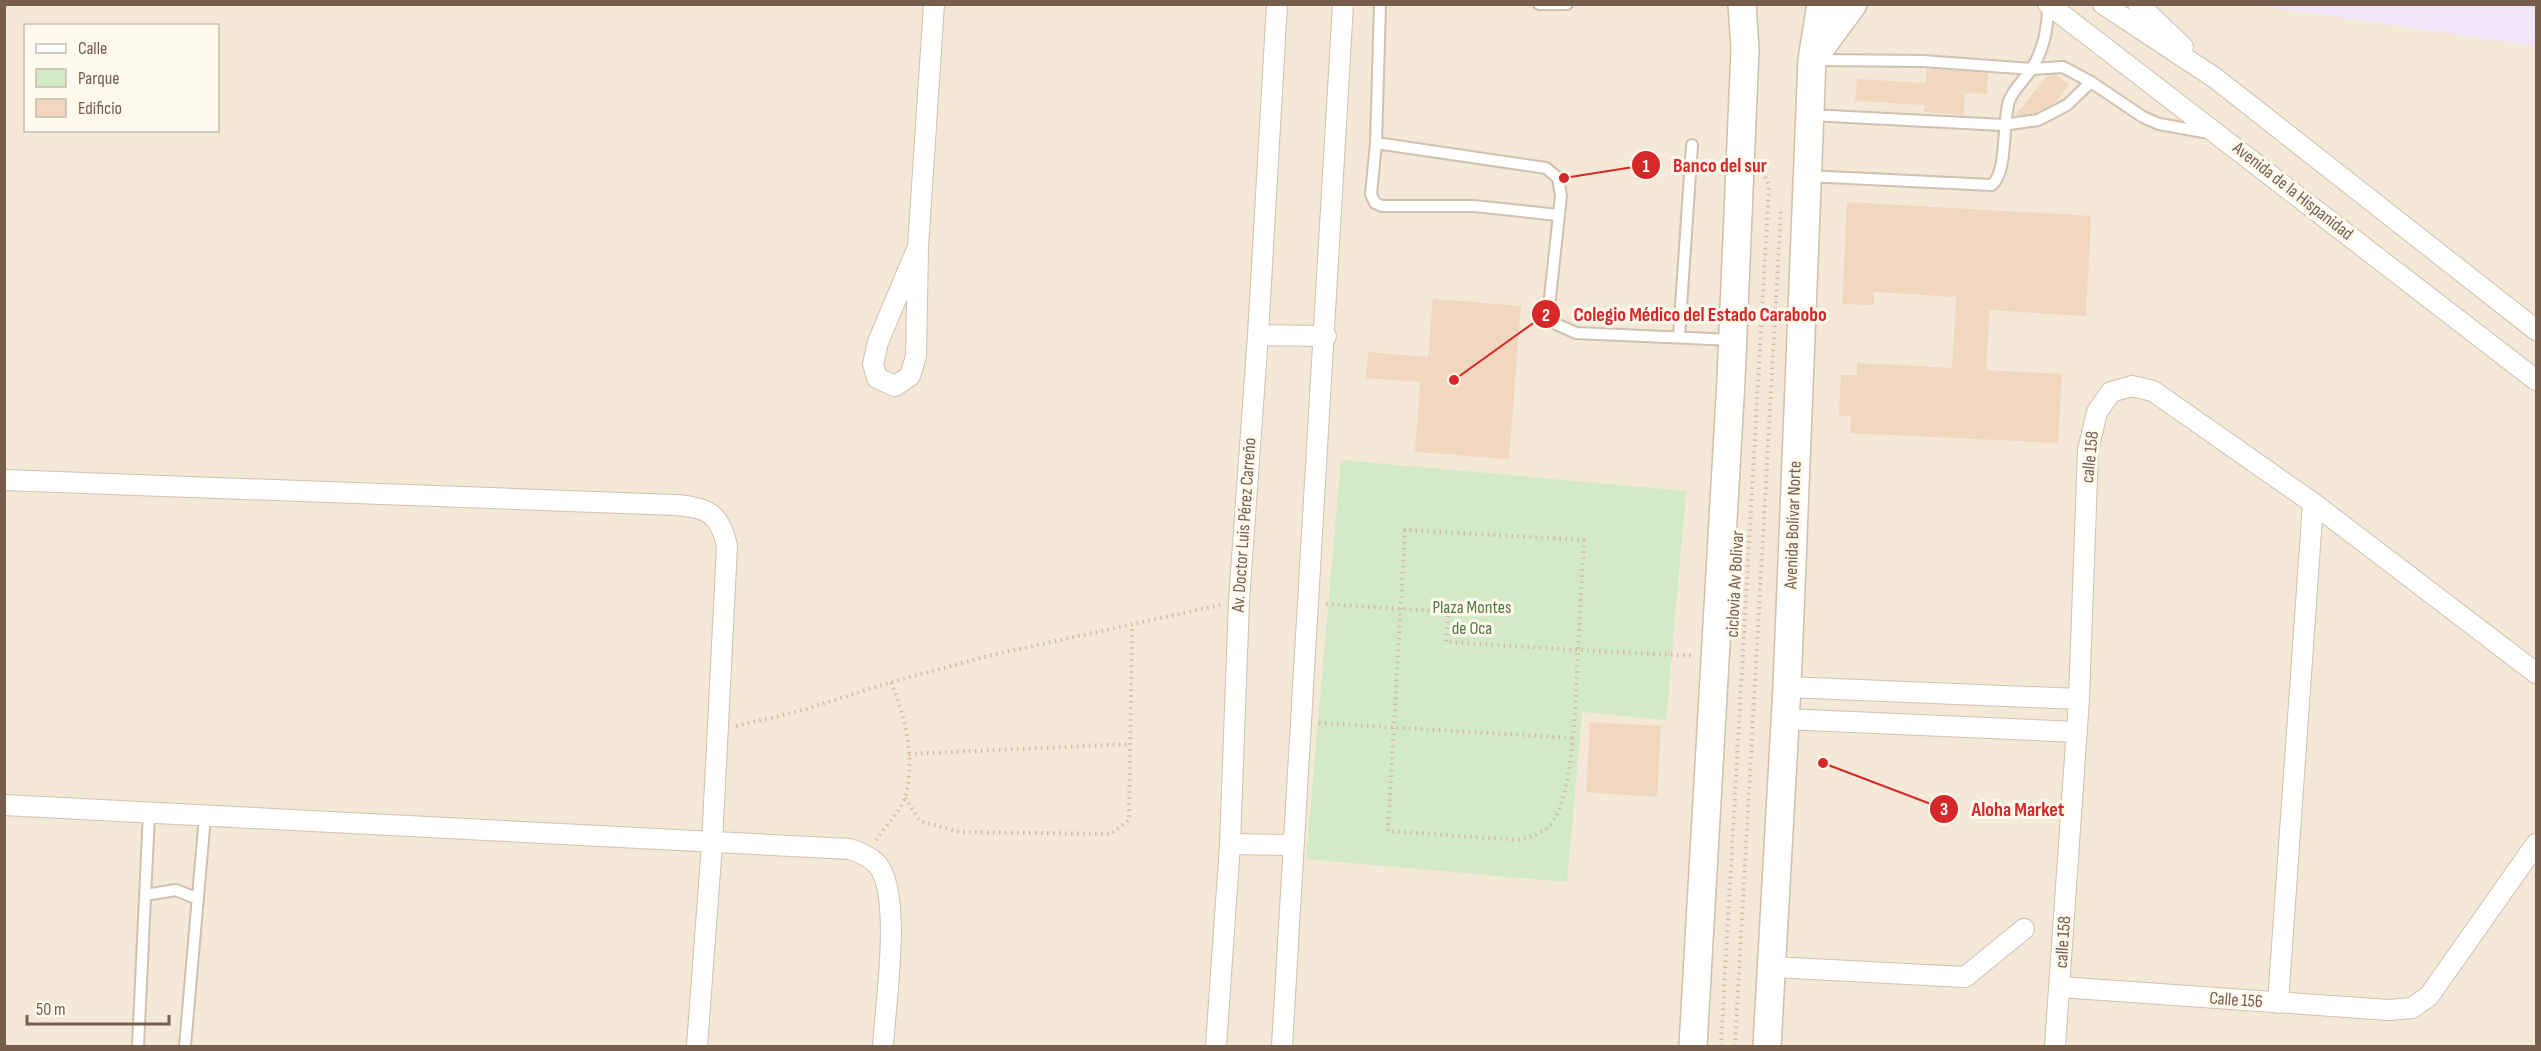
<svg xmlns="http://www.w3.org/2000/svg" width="2541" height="1051" font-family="'Sofia Sans Condensed',sans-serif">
<rect width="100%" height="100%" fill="#fcf5e8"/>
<path fill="#f4e8d6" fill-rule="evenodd" d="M 5,5 L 2536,5 L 2536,1046 L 5,1046 ZM 26,26 L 218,26 L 218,130 L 26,130 Z"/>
<path fill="#f2e4f9" d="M 2253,5 L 2536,5 L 2536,46 Z"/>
<path fill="#d3eac6" d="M 1341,460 L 1686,491 L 1666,720 L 1582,712 L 1567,882 L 1306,859 Z"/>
<path fill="#f1d6c0" d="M 1927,69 L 1988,73 L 1987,94 L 1965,93 L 1964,115 L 1924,112 L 1925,105 L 1855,101 L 1857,79 L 1926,83 Z
M 2056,75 L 2069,85 L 2055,103 L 2036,113 L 2015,116 L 2047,76 Z
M 1847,202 L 2091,216 L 2086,316 L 1990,310 L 1986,370 L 2062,374 L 2058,443 L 1850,433 L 1851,416 L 1839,416 L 1841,375 L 1857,375 L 1857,363 L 1952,368 L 1956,297 L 1874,292 L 1874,305 L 1842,304 Z
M 1433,299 L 1521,306 L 1509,459 L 1415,452 L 1420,382 L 1366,378 L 1368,352 L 1428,357 Z
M 1590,722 L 1661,726 L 1657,797 L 1586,792 Z"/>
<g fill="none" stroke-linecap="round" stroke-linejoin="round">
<defs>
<path id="lane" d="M 1380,4 L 1376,143 L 1546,168 L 1558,178 L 1561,196 L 1549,307 L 1556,324 L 1576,333 L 1733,340
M 1539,4 L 1567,4
M 1817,60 L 1923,61 L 2032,69 L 2063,67 L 2091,82
M 1810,115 L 2003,125 L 2038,120 L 2067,105 L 2091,82 L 2143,117 L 2159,124 L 2209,133
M 1376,143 L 1371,194 L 1375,203 L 1382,206 L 1474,206 L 1558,215
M 1807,176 L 1992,185 C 2008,171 2002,123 2009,101 C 2013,90 2024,80 2030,71 C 2044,51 2048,28 2048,5
M 1679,336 L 1692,145
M 145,895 L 176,890 L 198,899
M 138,1046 L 149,813
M 185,1046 L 205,816"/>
<path id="street" d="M 2048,4 L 2536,380
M 2103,4 L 2215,78 L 2536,330
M 2138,4 L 2183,47
M 918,247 L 878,342 L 873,364 L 877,378 L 895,386 L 910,376 L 916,356 L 918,247 L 934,4
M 1258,335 L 1326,336
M 4,480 L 675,505 C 708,507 720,514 727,546 L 712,844 L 697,1046
M 1787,687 L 2079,699
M 1784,719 L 2077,732
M 4,805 L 849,849 C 860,852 869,856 877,864 C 903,894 885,1006 883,1046
M 1230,844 L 1292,845
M 1772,967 L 1965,977 L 2024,929
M 2060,987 L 2389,1010 L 2412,1008 L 2429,996 L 2536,844
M 2278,1003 L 2313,503
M 1216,1046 L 1230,844 L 1239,600 L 1258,335 L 1277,4
M 1282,1046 L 1343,4
M 2055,1046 L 2079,699 L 2088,450 L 2097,412 L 2111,392 L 2132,386 L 2153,391 L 2313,503 L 2536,673"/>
<path id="secondary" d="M 1812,60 L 1853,4
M 1693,1046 L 1731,380 L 1745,49 L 1742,4
M 1767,1046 L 1787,687 L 1812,60 L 1821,4"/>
</defs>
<use href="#lane" stroke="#d0c0b0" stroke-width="14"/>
<use href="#street" stroke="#d0c0b0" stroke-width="22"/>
<use href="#secondary" stroke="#d1beab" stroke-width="30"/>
<path stroke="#d6b9a3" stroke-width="4" stroke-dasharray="1.5 4.5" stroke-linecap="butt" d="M 1326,604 L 1448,612 L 1446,642 L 1578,650 C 1576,689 1575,797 1550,825 C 1541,835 1529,837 1517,840 L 1388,831 L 1405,530 L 1584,540 L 1578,650 L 1695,656
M 1319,723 L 1573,738
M 736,726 L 800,711 L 891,682 L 992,655 L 1220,605
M 909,754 L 1130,744
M 905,798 L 920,821 L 960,832 L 1111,834 L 1129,820 L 1132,626
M 876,840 C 885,827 901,811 905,797 C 916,758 905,717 891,682
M 1721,1046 L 1769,185 L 1763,173
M 1735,1046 L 1781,209"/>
<use href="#lane" stroke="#fff" stroke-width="10"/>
<use href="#street" stroke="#fff" stroke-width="20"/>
<use href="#secondary" stroke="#fff" stroke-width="27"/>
</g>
<g text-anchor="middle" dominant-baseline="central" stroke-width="6" stroke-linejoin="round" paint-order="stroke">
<g font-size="18" fill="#765d4c" stroke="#fff9ee">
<text transform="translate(2293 191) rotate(38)">Avenida de la Hispanidad</text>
<text transform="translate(2090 457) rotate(-84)">calle 158</text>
<text transform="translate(1244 525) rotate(-86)">Av. Doctor Luis Pérez Carreño</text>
<text transform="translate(1793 525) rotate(-88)">Avenida Bolívar Norte</text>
<text transform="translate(1735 584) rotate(-87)">ciclovia Av Bolivar</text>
<text transform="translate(2063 942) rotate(-86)">calle 158</text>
<text transform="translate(2236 1000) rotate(4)">Calle 156</text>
</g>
<g font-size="18" fill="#527b44" stroke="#fff9ee">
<text x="1472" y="607">Plaza Montes<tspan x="1472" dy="21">de Oca</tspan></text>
</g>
</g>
<path fill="none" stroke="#d62828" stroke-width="2" d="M1564 178L1646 165M1454 380L1546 314M1823 763L1944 809"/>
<g fill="#d62828" stroke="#fff9ee" stroke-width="2">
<circle cx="1564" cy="178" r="6"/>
<circle cx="1454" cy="380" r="6"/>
<circle cx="1823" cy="763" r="6"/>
<circle cx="1646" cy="165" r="15"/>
<circle cx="1546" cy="314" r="15"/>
<circle cx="1944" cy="809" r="15"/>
</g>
<g font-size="18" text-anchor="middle" font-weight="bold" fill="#fff">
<text x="1646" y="172">1</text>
<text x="1546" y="321">2</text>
<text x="1944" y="815">3</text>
</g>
<g font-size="20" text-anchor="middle" font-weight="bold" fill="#d62828" stroke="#fff9ee" stroke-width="6" stroke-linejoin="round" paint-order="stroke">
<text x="1720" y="172">Banco del sur</text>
<text x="1700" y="321">Colegio Médico del Estado Carabobo</text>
<text x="2018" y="816">Aloha Market</text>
</g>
<rect width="2541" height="1051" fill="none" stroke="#765d4c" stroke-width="12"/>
<rect x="24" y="24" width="195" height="108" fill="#fff9ee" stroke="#c8bbad" stroke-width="1.5"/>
<rect x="36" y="44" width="30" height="9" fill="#ffffff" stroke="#c8bbad" stroke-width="1.5"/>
<text x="78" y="54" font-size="18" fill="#765d4c">Calle</text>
<rect x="36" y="69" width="30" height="18" fill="#d3eac6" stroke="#c8bbad" stroke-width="1.5"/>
<text x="78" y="84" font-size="18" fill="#765d4c">Parque</text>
<rect x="36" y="99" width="30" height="18" fill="#f1d6c0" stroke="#c8bbad" stroke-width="1.5"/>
<text x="78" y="114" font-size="18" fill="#765d4c">Edificio</text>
<path d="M27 1015v9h142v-9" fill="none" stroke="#765d4c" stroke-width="3"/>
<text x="36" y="1015" font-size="18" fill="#765d4c" stroke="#fff9ee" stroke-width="4.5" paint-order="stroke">50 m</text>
</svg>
